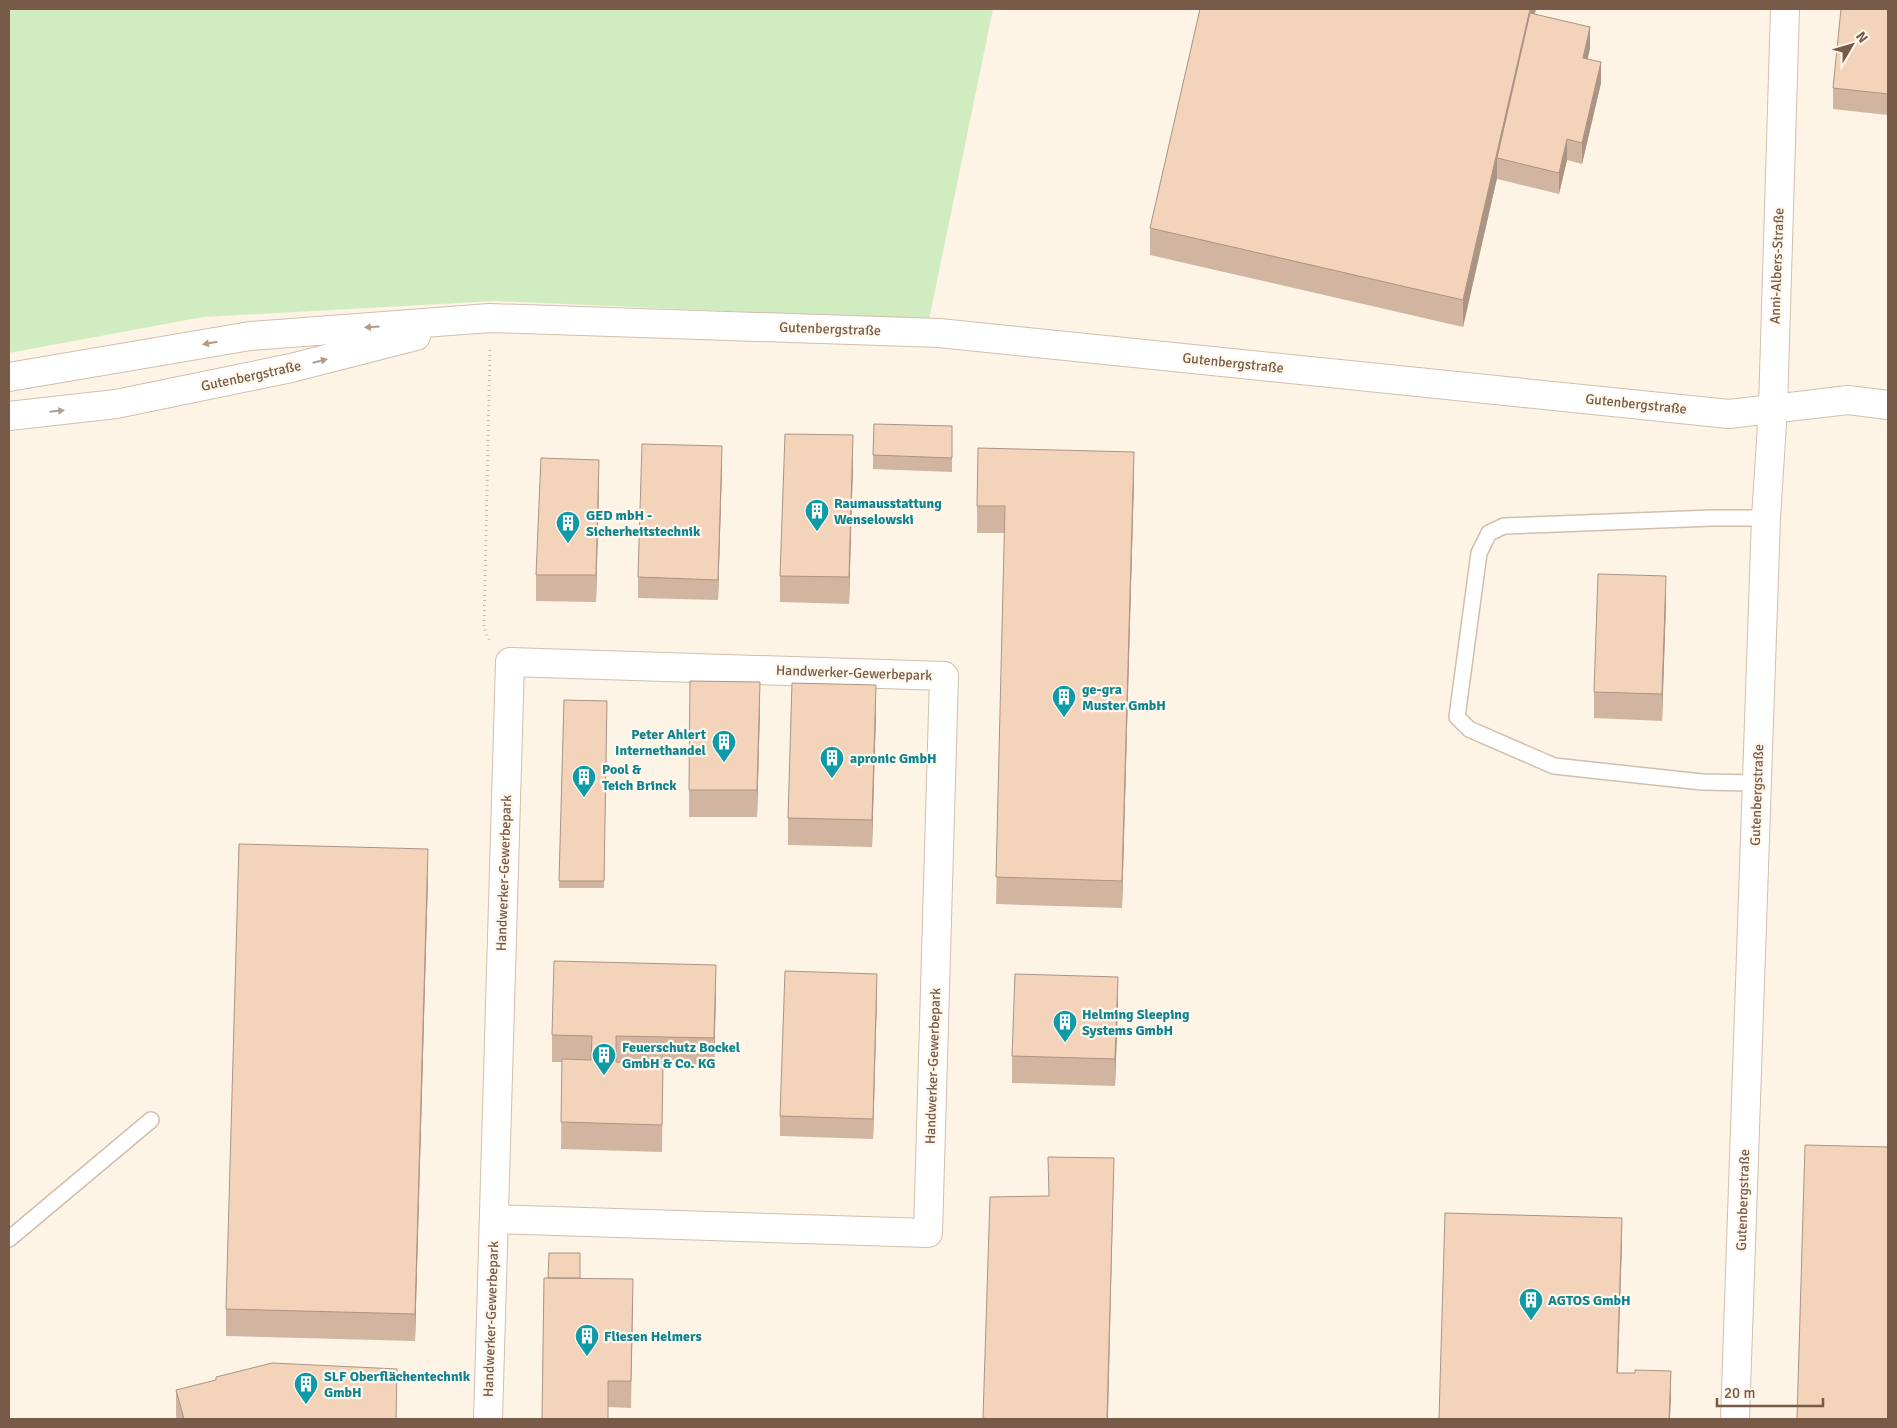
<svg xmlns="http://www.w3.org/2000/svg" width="1897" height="1428" font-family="Signika,sans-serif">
<rect width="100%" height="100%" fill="#fdf4e5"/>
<path fill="#d2ecc2" d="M 9,9 L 993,9 L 929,320 L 495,301 L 203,317 L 9,353 Z"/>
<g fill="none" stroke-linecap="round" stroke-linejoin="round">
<defs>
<path id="lane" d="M 1757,783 L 1702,782 L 1554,766 L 1469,729 L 1457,717 L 1479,553 L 1489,533 L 1504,526 L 1712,518 L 1766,518
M 9,1239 L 151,1120"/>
<path id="street" d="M 9,377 L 250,336 L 490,318 L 939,333 L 1729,414 L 1848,400 L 1888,405
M 9,416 L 116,404 L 291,368 L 416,336
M 488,1419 L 510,662 L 944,676 L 928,1233 L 494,1219
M 1735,1419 L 1766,518 L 1773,408 L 1785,9"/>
</defs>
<use href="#lane" stroke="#d2bead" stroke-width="18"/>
<use href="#street" stroke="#d2bead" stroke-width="30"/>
<path stroke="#dab69e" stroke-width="3" stroke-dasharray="1 4" stroke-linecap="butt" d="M 489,640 L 484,628 L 490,350"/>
<use href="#lane" stroke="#fff" stroke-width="15"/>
<use href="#street" stroke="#fff" stroke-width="28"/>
</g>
<path fill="#d2b5a1" d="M 1888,9 L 1888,115 L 1833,109 L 1833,88 Z
M 1535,14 L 1590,48 L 1588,59 L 1601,83 L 1582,164 L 1567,160 L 1559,194 L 1497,179 L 1497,178 L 1463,327 L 1150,255 L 1150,228 Z
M 952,426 L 952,472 L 873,469 L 873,455 Z
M 853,462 L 849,604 L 780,602 L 780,576 Z
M 722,467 L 718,600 L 638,598 L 638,577 Z
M 1134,479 L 1122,908 L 996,904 L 1005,533 L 977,533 L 977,506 Z
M 599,487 L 596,602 L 536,601 L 536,575 Z
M 1666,603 L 1662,721 L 1594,718 L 1594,692 Z
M 564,700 L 607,701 L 604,888 L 559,888 Z
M 760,708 L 757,817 L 689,817 L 689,790 Z
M 876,712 L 872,847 L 788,845 L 788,818 Z
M 428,876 L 415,1341 L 226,1336 L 226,1309 Z
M 716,992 L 714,1065 L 663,1064 L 662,1152 L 561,1149 L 562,1062 L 552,1062 L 552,1035 Z
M 877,994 L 873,1139 L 780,1136 L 780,1116 Z
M 1118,1004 L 1115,1086 L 1012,1083 L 1012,1056 Z
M 580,1278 L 633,1306 L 631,1408 L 608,1407 L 608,1419 L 542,1419 Z
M 176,1390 L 397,1396 L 396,1419 L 177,1419 L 176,1416 Z"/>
<path fill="#ab9483" d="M 1530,9 L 1536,9 L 1501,159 L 1497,158 L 1497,178 L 1463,327 L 1463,300 Z
M 1590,27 L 1590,48 L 1583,79 L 1583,58 Z
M 1601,62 L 1601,83 L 1582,164 L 1582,143 Z
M 1567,139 L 1567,160 L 1559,194 L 1559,173 Z
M 853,435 L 853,462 L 849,604 L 849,577 Z
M 722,446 L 722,467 L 718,600 L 718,580 Z
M 1134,452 L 1134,479 L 1122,908 L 1122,881 Z
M 599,460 L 599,487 L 596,602 L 596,575 Z
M 1666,576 L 1666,603 L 1662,721 L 1662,694 Z
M 760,682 L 760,708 L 757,817 L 757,790 Z
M 876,685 L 876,712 L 872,847 L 872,820 Z
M 428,849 L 428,876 L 415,1341 L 415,1314 Z
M 716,965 L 716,992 L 714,1065 L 714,1038 Z
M 877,974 L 877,994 L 873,1139 L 873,1119 Z
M 1118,977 L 1118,1004 L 1115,1086 L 1115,1059 Z
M 1114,1158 L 1108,1419 L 1107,1419 Z
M 1622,1218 L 1622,1245 L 1617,1400 L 1617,1373 Z
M 1671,1371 L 1671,1398 L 1670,1419 L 1669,1419 Z"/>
<path fill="#f4d3bb" stroke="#ab9483" d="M 1200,9 L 1530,9 L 1463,300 L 1150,228 Z
M 1841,9 L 1888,9 L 1888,94 L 1833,88 Z
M 1530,13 L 1590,27 L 1583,58 L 1601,62 L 1582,143 L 1567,139 L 1559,173 L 1497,158 Z
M 874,424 L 952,426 L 952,458 L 873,455 Z
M 785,434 L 853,435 L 849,577 L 780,576 Z
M 642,444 L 722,446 L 718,580 L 638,577 Z
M 978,448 L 1134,452 L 1122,881 L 996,877 L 1005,506 L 977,506 Z
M 541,458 L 599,460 L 596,575 L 536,575 Z
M 1598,574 L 1666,576 L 1662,694 L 1594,692 Z
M 690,681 L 760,682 L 757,790 L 689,790 Z
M 792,683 L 876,685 L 872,820 L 788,818 Z
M 564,700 L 607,701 L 604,881 L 559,881 Z
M 239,844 L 428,849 L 415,1314 L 226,1309 Z
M 554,961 L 716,965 L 714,1038 L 616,1036 L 616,1062 L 663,1064 L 662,1125 L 561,1122 L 562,1059 L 591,1060 L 592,1036 L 552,1035 Z
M 785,971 L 877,974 L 873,1119 L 780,1116 Z
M 1015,974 L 1118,977 L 1115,1059 L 1012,1056 Z
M 1805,1145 L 1888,1147 L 1888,1419 L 1797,1419 Z
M 1048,1157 L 1114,1158 L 1107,1419 L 990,1419 L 983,1418 L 990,1197 L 1049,1196 Z
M 1445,1213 L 1622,1218 L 1617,1373 L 1635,1373 L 1635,1370 L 1671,1371 L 1669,1419 L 1439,1419 Z
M 549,1253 L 580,1253 L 580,1278 L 548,1278 Z
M 544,1278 L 633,1279 L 631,1381 L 608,1381 L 608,1419 L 542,1419 Z
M 272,1363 L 397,1369 L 396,1419 L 184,1419 L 176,1390 L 216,1380 L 216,1377 Z"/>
<defs><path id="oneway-solid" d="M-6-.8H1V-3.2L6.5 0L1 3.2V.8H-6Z" transform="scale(1.25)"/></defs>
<g fill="#ae9c91">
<use href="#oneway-solid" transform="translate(372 327) rotate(176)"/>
<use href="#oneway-solid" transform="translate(210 343) rotate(170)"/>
<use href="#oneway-solid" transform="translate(320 361) rotate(-14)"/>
<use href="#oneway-solid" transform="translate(57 411) rotate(-6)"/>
</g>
<defs>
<symbol id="building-pin" viewBox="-11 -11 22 30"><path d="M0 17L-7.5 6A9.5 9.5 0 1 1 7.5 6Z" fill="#0f9aa8" stroke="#fff8ec"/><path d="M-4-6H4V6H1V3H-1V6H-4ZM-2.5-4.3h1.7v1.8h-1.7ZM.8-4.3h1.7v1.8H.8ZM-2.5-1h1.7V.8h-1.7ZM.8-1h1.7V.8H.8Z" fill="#fff"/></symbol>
</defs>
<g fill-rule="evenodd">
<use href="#building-pin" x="803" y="497" width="28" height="38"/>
<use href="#building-pin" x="554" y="509" width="28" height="38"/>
<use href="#building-pin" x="1050" y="683" width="28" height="38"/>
<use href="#building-pin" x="710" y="728" width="28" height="38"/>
<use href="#building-pin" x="818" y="744" width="28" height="38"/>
<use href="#building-pin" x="570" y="763" width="28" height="38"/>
<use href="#building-pin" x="1051" y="1008" width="28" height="38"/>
<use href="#building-pin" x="590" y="1041" width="28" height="38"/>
<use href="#building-pin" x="1517" y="1286" width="28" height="38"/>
<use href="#building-pin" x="573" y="1322" width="28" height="38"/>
<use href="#building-pin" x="292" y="1370" width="28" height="38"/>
</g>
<g text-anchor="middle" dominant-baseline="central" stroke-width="4.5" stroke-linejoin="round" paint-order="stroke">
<g font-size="14" fill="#785a48" stroke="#fff8ec">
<text transform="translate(1777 266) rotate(-88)">Anni-Albers-Straße</text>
<text transform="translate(830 329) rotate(2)">Gutenbergstraße</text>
<text transform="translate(1233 363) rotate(6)">Gutenbergstraße</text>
<text transform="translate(251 376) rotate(-12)">Gutenbergstraße</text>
<text transform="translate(1636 404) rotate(6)">Gutenbergstraße</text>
<text transform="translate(854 673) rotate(2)">Handwerker-Gewerbepark</text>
<text transform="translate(1757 795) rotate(-88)">Gutenbergstraße</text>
<text transform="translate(504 873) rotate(-88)">Handwerker-Gewerbepark</text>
<text transform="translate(933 1066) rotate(-88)">Handwerker-Gewerbepark</text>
<text transform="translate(1743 1200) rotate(-88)">Gutenbergstraße</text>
<text transform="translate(491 1319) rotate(-88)">Handwerker-Gewerbepark</text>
</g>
<g font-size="14" font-weight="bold" fill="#0d838f" stroke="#fff8ec" text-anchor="start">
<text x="834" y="503">Raumausstattung<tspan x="834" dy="16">Wenselowski</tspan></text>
<text x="586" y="515">GED mbH -<tspan x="586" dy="16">Sicherheitstechnik</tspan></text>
<text x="1082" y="689">ge-gra<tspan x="1082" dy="16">Muster GmbH</tspan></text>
<text x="706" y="734" text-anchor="end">Peter Ahlert<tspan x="706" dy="16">Internethandel</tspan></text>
<text x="850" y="758">apronic GmbH</text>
<text x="602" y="769">Pool &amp;<tspan x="602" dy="16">Teich Brinck</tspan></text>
<text x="1082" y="1014">Helming Sleeping<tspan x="1082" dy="16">Systems GmbH</tspan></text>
<text x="622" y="1047">Feuerschutz Bockel<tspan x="622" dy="16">GmbH &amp; Co. KG</tspan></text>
<text x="1548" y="1300">AGTOS GmbH</text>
<text x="604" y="1336">Fliesen Helmers</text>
<text x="324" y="1376">SLF Oberflächentechnik<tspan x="324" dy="16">GmbH</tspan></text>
</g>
</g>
<rect width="1897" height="1428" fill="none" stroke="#785a48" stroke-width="20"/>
<g transform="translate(1852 45) rotate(52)" stroke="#fff8ec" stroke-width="4" paint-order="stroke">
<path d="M0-4L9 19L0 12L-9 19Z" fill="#785a48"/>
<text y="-8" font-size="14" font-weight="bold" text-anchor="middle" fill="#785a48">N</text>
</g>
<path d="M1717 1398v8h106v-8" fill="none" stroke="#785a48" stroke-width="2.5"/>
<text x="1724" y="1398" font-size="15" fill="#785a48" stroke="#fff8ec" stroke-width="4" paint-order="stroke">20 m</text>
</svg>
